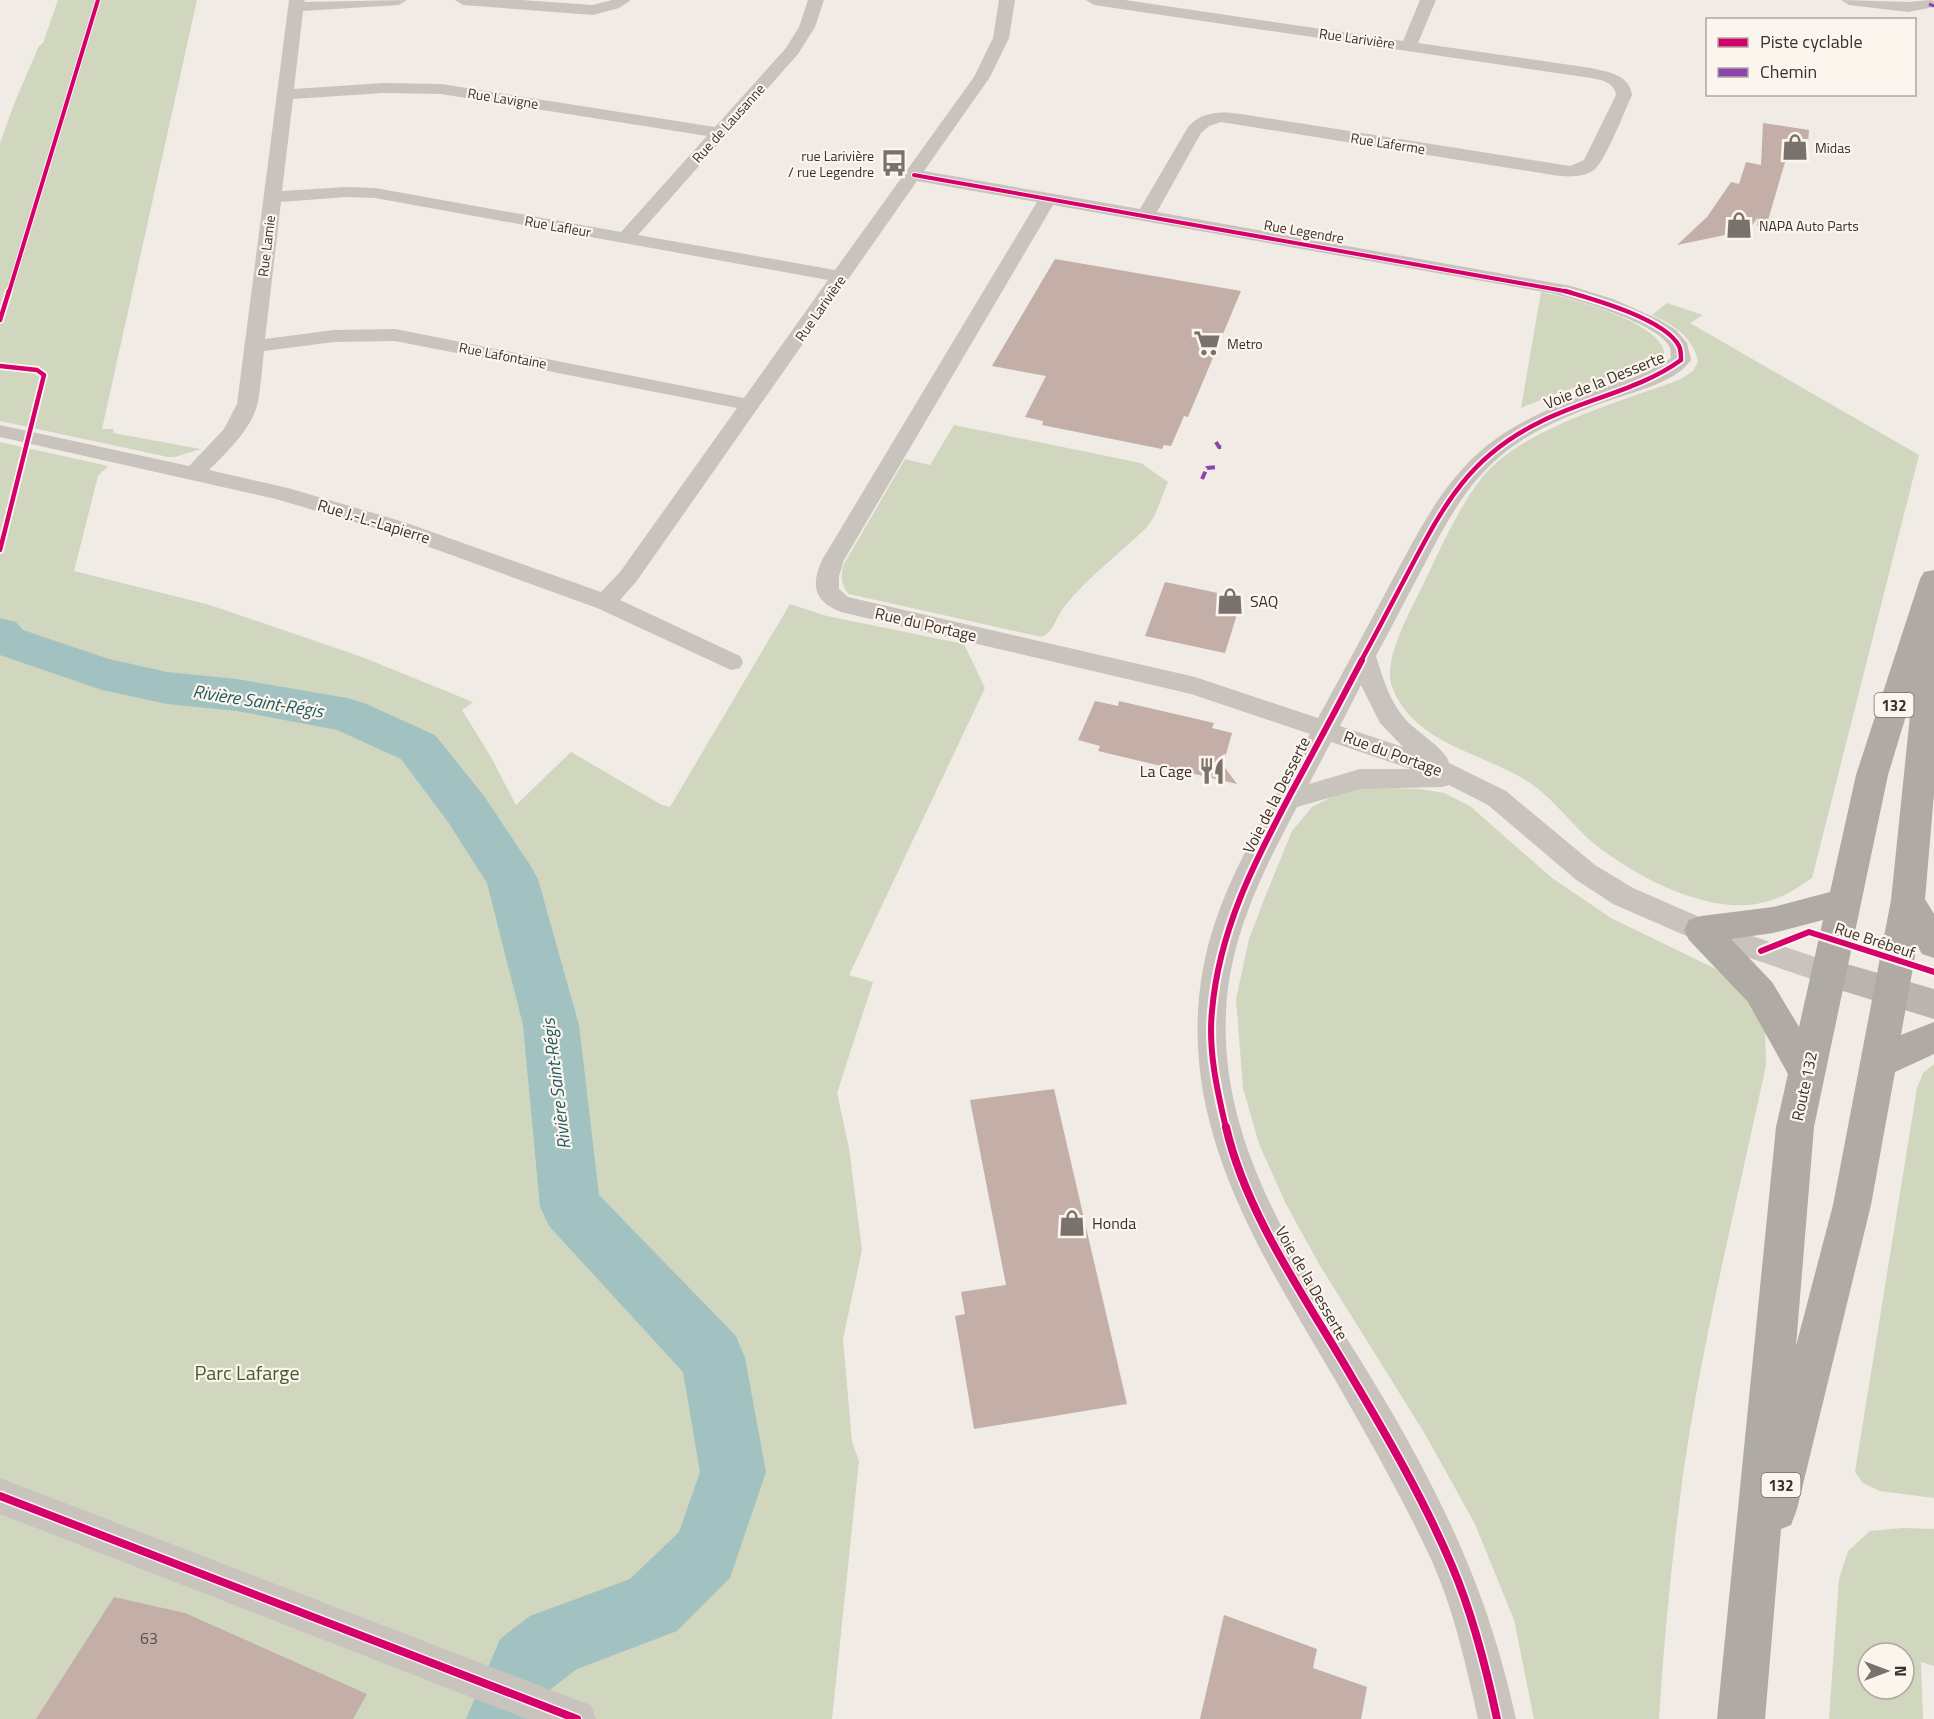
<svg xmlns="http://www.w3.org/2000/svg" width="1934" height="1719" font-family="'Titillium Web',sans-serif">
<rect width="100%" height="100%" fill="#f0ebe5"/>
<path fill="#d1d6bf" fill-rule="evenodd" d="M 58,0 L 197,0 L 102,429 L 114,429 L 113,433 L 201,449 L 175,457 L 168,457 L 0,421 L 0,143 L 14,104 L 39,46 L 43,43 Z
M 1541,292 C 1567,297 1669,324 1664,356 L 1644,366 L 1558,393 L 1521,408 Z
M 1667,303 L 1703,315 L 1690,323 L 1919,455 L 1812,878 C 1797,888 1783,898 1765,902 C 1712,917 1638,878 1597,846 C 1572,826 1554,798 1527,781 C 1481,752 1414,744 1392,687 C 1383,663 1406,619 1417,597 C 1437,557 1454,514 1481,479 C 1521,428 1621,402 1681,379 L 1693,371 L 1698,362 C 1694,338 1674,325 1652,315 Z
M 954,425 L 1141,463 L 1168,482 L 1154,517 L 1146,528 C 1119,554 1087,578 1064,607 C 1056,617 1054,631 1042,637 L 849,594 C 841,586 840,575 844,564 L 905,459 L 930,465 Z
M 0,442 L 108,466 L 98,476 L 74,571 L 210,605 L 362,657 L 473,702 L 462,710 L 491,757 L 516,805 L 571,752 L 662,805 L 670,807 L 790,604 L 827,616 L 964,644 L 985,688 L 849,975 L 873,982 L 837,1093 L 849,1148 L 862,1250 L 843,1339 L 852,1442 L 859,1461 L 832,1719 L 0,1719 Z
M 1358,787 L 1420,789 L 1444,793 L 1470,806 L 1552,878 L 1611,918 L 1720,971 L 1754,1006 L 1765,1026 L 1766,1065 C 1737,1201 1703,1337 1683,1475 C 1672,1556 1664,1638 1659,1719 L 1534,1719 L 1514,1620 L 1475,1524 L 1425,1434 L 1319,1264 L 1286,1204 L 1259,1144 L 1243,1088 L 1236,999 L 1249,939 L 1265,897 L 1292,831 L 1312,807 L 1335,795 Z
M 1934,1064 L 1934,1498 L 1880,1491 L 1863,1483 L 1855,1472 L 1917,1088 L 1923,1073 Z
M 1903,1528 L 1934,1529 L 1934,1666 L 1921,1662 L 1923,1719 L 1829,1719 L 1839,1579 L 1848,1551 L 1870,1531 ZM 1868,1653 L 1904,1653 L 1904,1689 L 1868,1689 Z"/>
<g fill="none" stroke-linecap="round" stroke-linejoin="round">
<path fill="#a1c2c1" fill-rule="evenodd" d="M 0,618 L 16,622 L 23,630 L 109,659 L 167,672 L 237,679 L 347,698 L 364,703 L 435,735 L 484,796 L 530,865 L 538,879 L 579,1025 L 599,1195 L 736,1336 L 745,1358 L 766,1472 L 730,1578 L 677,1631 L 577,1669 L 551,1689 L 540,1719 L 466,1719 L 500,1639 L 530,1616 L 630,1579 L 679,1532 L 700,1472 L 683,1372 L 549,1226 L 540,1207 L 523,1025 L 487,883 L 448,822 L 401,759 L 337,730 L 237,711 L 167,704 L 102,690 L 0,655 Z"/>
</g>
<path fill="#c3afa7" d="M 1763,123 L 1809,130 L 1807,155 L 1788,152 L 1766,227 L 1757,226 L 1758,217 L 1749,230 L 1677,245 L 1707,217 L 1731,182 L 1739,184 L 1746,162 L 1761,165 Z
M 1055,259 L 1241,291 L 1188,417 L 1184,416 L 1171,446 L 1164,445 L 1162,449 L 1042,425 L 1043,421 L 1025,417 L 1046,376 L 992,366 Z
M 1165,582 L 1242,598 L 1225,653 L 1145,636 Z
M 1095,701 L 1118,706 L 1119,701 L 1214,723 L 1212,728 L 1232,733 L 1223,765 L 1237,784 L 1098,751 L 1100,746 L 1078,740 Z
M 1054,1089 L 1127,1404 L 974,1429 L 955,1316 L 965,1314 L 961,1292 L 1006,1285 L 970,1100 Z
M 114,1597 L 185,1613 L 367,1694 L 353,1719 L 36,1719 Z
M 1224,1615 L 1317,1649 L 1313,1668 L 1367,1687 L 1361,1719 L 1200,1719 Z"/>
<g fill="none" stroke-linecap="round" stroke-linejoin="round">
<path fill="#c9c3be" fill-rule="evenodd" d="M 289,0 L 305,0 L 304,2 L 407,0 L 399,5 L 303,11 L 294,89 L 383,83 L 441,84 L 715,127 L 786,48 L 799,27 L 808,0 L 824,0 L 815,27 L 798,54 L 638,235 L 835,270 L 974,77 L 993,38 L 999,0 L 1015,0 L 1009,38 L 990,77 L 924,171 L 1140,209 L 1188,127 C 1202,111 1221,111 1241,114 L 1570,166 L 1584,160 L 1616,95 C 1614,82 1602,80 1591,78 L 1094,5 L 1086,0 L 1125,0 L 1403,41 L 1420,0 L 1436,0 L 1418,43 L 1591,68 C 1608,72 1629,74 1632,95 C 1625,110 1605,162 1594,170 C 1582,178 1566,177 1553,175 L 1221,122 L 1209,126 L 1201,133 L 1157,212 L 1571,286 L 1613,299 L 1658,319 L 1676,330 L 1687,343 L 1691,360 C 1675,384 1628,393 1602,403 C 1573,414 1545,425 1519,442 C 1471,474 1449,517 1423,567 C 1407,597 1392,626 1376,656 C 1383,679 1390,702 1406,720 C 1416,731 1448,751 1449,763 L 1506,791 L 1595,865 L 1633,888 L 1711,922 L 1839,965 L 1843,973 L 1839,981 L 1829,985 L 1691,938 L 1613,904 L 1575,879 L 1488,805 L 1449,785 L 1442,787 L 1360,789 L 1297,807 C 1263,871 1229,938 1226,1013 C 1219,1164 1322,1291 1394,1416 C 1452,1518 1491,1604 1516,1719 L 1478,1719 C 1466,1665 1454,1610 1431,1559 C 1403,1499 1370,1441 1337,1383 C 1256,1245 1165,1110 1209,942 C 1229,869 1274,801 1310,734 L 1191,694 L 841,612 C 813,601 811,585 822,560 L 1037,202 L 917,181 L 636,582 L 620,600 L 740,656 L 743,662 L 740,668 L 731,670 L 597,608 L 388,532 L 276,499 L 0,437 L 0,425 L 189,466 L 224,429 L 237,404 ZM 383,93 L 441,94 L 707,136 L 621,232 L 375,188 L 346,187 L 282,191 L 293,99 ZM 346,197 L 375,198 L 828,280 L 744,398 L 395,329 L 334,330 L 265,339 L 281,202 ZM 1053,205 L 1550,293 C 1575,299 1661,324 1670,348 C 1671,351 1670,355 1671,358 C 1647,375 1619,382 1592,392 C 1562,403 1533,415 1506,432 C 1447,469 1419,531 1387,590 C 1364,633 1341,676 1318,718 L 1195,677 L 848,597 L 839,589 L 839,576 L 844,560 ZM 395,341 L 737,408 L 620,572 L 601,592 L 404,522 L 288,488 L 209,470 C 227,452 252,429 258,402 C 261,385 262,368 264,351 L 334,342 ZM 1361,685 L 1380,723 L 1403,747 L 1340,726 ZM 1331,742 L 1411,769 L 1360,769 L 1309,784 Z
M 455,0 L 522,0 L 593,5 L 612,0 L 631,0 L 619,8 L 593,15 L 463,5 Z
M 1841,0 L 1908,2 L 1931,0 L 1934,1 L 1934,7 L 1908,12 L 1849,5 Z
M 0,1478 L 577,1700 L 591,1705 L 596,1719 L 527,1719 L 0,1514 Z"/>
<path fill="#bab3ae" fill-rule="evenodd" d="M 1829,959 L 1934,989 L 1934,1019 L 1817,983 L 1812,973 L 1817,963 Z"/>
<path fill="#afaaa4" fill-rule="evenodd" d="M 1934,570 L 1934,794 L 1925,899 L 1934,914 L 1934,958 L 1922,954 L 1917,945 L 1901,1035 L 1934,1022 L 1934,1054 L 1895,1072 L 1871,1205 L 1797,1509 L 1791,1525 L 1781,1529 L 1765,1719 L 1717,1719 L 1776,1127 L 1788,1074 L 1748,1002 L 1689,940 L 1684,930 L 1689,920 L 1701,916 L 1773,907 L 1830,892 L 1856,775 L 1920,579 L 1924,572 ZM 1912,696 L 1891,900 L 1833,1205 L 1796,1346 L 1814,1127 L 1888,775 ZM 1823,920 L 1799,1027 L 1772,982 L 1731,939 L 1773,933 Z"/>
<path stroke="#8e44ad" stroke-width="3" stroke-dasharray="6 3" stroke-linecap="butt" d="M 1929,4 L 1934,6"/>
<path stroke="#8e44ad" stroke-width="4" stroke-dasharray="8 4" stroke-linecap="butt" d="M 1216,442 L 1219,447 L 1225,448
M 1202,479 L 1207,468 L 1218,467"/>
<defs>
<path id="cycleway-far3" d="M 914,175 L 1570,292
M 9,292 L 98,0"/>
<path id="cycleway-far2" d="M 0,320 L 9,291
M 0,366 L 37,370 L 44,375 L 0,550
M 1361,661 C 1378,630 1394,599 1410,569 C 1445,503 1470,456 1540,422 C 1585,399 1640,390 1681,360 C 1681,356 1681,350 1679,346 C 1665,319 1593,299 1565,291"/>
<path id="cycleway-far1" d="M 1761,951 L 1809,932 L 1934,972
M 1226,1128 C 1217,1090 1208,1050 1212,1011 C 1219,930 1254,863 1291,793 C 1315,749 1339,704 1362,660"/>
<path id="cycleway" d="M 1226,1127 C 1246,1214 1305,1297 1350,1374 C 1387,1436 1424,1500 1452,1566 C 1473,1615 1486,1667 1497,1719
M 0,1496 L 577,1719"/>
</defs>
<use href="#cycleway-far3" stroke="#fbf5ee" stroke-width="6"/>
<use href="#cycleway-far2" stroke="#fbf5ee" stroke-width="8"/>
<use href="#cycleway-far1" stroke="#fbf5ee" stroke-width="10"/>
<use href="#cycleway" stroke="#fbf5ee" stroke-width="11"/>
<use href="#cycleway-far3" stroke="#d6006c" stroke-width="4"/>
<use href="#cycleway-far2" stroke="#d6006c" stroke-width="4.5"/>
<use href="#cycleway-far1" stroke="#d6006c" stroke-width="6"/>
<use href="#cycleway" stroke="#d6006c" stroke-width="8"/>
</g>
<defs>
<symbol id="shop-bare" viewBox="-9 -9 18 18"><path d="M-5-2.5h2.3a2.7 3.5 0 0 1 5.4 0H5L5.5 6h-11ZM-1.5-2.5h3a1.5 2.3 0 0 0-3 0Z" fill="#7a716c" stroke="#fbf5ee" stroke-width="2.5" paint-order="stroke"/></symbol>
<symbol id="bus-bare" viewBox="-9 -9 18 18"><path d="M-5-6H5V4H4V6H2V4H-2V6H-4V4H-5ZM-3.5-4V0h7V-4ZM-3.5 1.2v1.5H-2V1.2ZM2 1.2v1.5H3.5V1.2Z" fill="#7a716c" stroke="#fbf5ee" stroke-width="2.5" paint-order="stroke"/></symbol>
<symbol id="supermarket-bare" viewBox="-9 -9 18 18"><path d="M-6-5.5h2.5l.6 2H6L4.5 2H-2.5L-4.4-4H-6ZM-1.5 3.2a1.3 1.3 0 1 0 .1 0ZM3 3.2a1.3 1.3 0 1 0 .1 0Z" fill="#7a716c" stroke="#fbf5ee" stroke-width="2.5" paint-order="stroke"/></symbol>
<symbol id="restaurant-bare" viewBox="-9 -9 18 18"><path d="M-5-6h1v4h1v-4h1v4h1v-4h1v5L-1.5 .5V6h-2V.5L-5-1ZM5-6V6H3V1.5H1.5Q1.5-4 5-6Z" fill="#7a716c" stroke="#fbf5ee" stroke-width="2.5" paint-order="stroke"/></symbol>
</defs>
<g fill-rule="evenodd">
<use href="#shop-bare" x="1776" y="128" width="38" height="38"/>
<use href="#bus-bare" x="875" y="144" width="38" height="38"/>
<use href="#shop-bare" x="1720" y="206" width="38" height="38"/>
<use href="#supermarket-bare" x="1188" y="324" width="38" height="38"/>
<use href="#shop-bare" x="1211" y="582" width="38" height="38"/>
<use href="#restaurant-bare" x="1193" y="752" width="38" height="38"/>
<use href="#shop-bare" x="1053" y="1204" width="38" height="38"/>
</g>
<g text-anchor="middle" dominant-baseline="central" stroke-width="4.5" stroke-linejoin="round" paint-order="stroke">
<g font-size="14" fill="#3b302b" stroke="#fbf5ee">
<text transform="translate(1357 38) rotate(8)">Rue Larivière</text>
<text transform="translate(503 98) rotate(9)">Rue Lavigne</text>
<text transform="translate(728 123) rotate(-48)">Rue de Lausanne</text>
<text transform="translate(1388 143) rotate(9)">Rue Laferme</text>
<text transform="translate(558 226) rotate(10)">Rue Lafleur</text>
<text transform="translate(1304 231) rotate(10)">Rue Legendre</text>
<text transform="translate(266 246) rotate(-83)">Rue Lamie</text>
<text transform="translate(820 308) rotate(-55)">Rue Larivière</text>
<text transform="translate(503 355) rotate(11)">Rue Lafontaine</text>
</g>
<g font-size="14" fill="#3b302b" stroke="#fbf5ee" text-anchor="start">
<text x="1815" y="147">Midas</text>
<text x="874" y="155" text-anchor="end">rue Larivière<tspan x="874" dy="16">/ rue Legendre</tspan></text>
<text x="1759" y="225">NAPA Auto Parts</text>
<text x="1227" y="343">Metro</text>
</g>
<g fill="#fbf5ee" stroke="#756b66" stroke-width="1.5">
<rect x="1874.5" y="693" width="39" height="24" rx="4.5"/>
<rect x="1761.5" y="1473" width="39" height="24" rx="4.5"/>
</g>
<g font-size="15" font-weight="bold" fill="#3b302b">
<text x="1894" y="705">132</text>
<text x="1781" y="1485">132</text>
</g>
<g font-size="16" fill="#3b302b" stroke="#fbf5ee">
<text transform="translate(1604 380) rotate(-22)">Voie de la Desserte</text>
<text transform="translate(374 521) rotate(17)">Rue J.-L.-Lapierre</text>
<text transform="translate(926 624) rotate(13)">Rue du Portage</text>
<text transform="translate(1393 753) rotate(20)">Rue du Portage</text>
<text transform="translate(1276 795) rotate(-63)">Voie de la Desserte</text>
<text transform="translate(1875 940) rotate(18)">Rue Brébeuf</text>
<text transform="translate(1804 1086) rotate(-78)">Route 132</text>
<text transform="translate(1312 1283) rotate(60)">Voie de la Desserte</text>
</g>
<g font-size="16" fill="#3b302b" stroke="#fbf5ee" text-anchor="start">
<text x="1250" y="601">SAQ</text>
<text x="1192" y="771" text-anchor="end">La Cage</text>
<text x="1092" y="1223">Honda</text>
</g>
<g font-size="16" fill="#5d504a">
<text x="149" y="1638">63</text>
</g>
<g font-size="18" font-style="italic" fill="#1f5a5e" stroke="#fbf5ee">
<text transform="translate(258 701) rotate(9)">Rivière Saint-Régis</text>
<text transform="translate(556 1084) rotate(-97)">Rivière Saint-Régis</text>
</g>
<g font-size="20" fill="#4a5a2e" stroke="#fbf5ee">
<text x="247" y="1372">Parc Lafarge</text>
</g>
</g>
<rect x="1706" y="18" width="210" height="78" fill="#fbf5ee" stroke="#aea6a0" stroke-width="1.5"/>
<rect x="1718" y="38" width="30" height="9" fill="#d6006c" stroke="#aea6a0" stroke-width="1.5"/>
<text x="1760" y="48" font-size="18" fill="#3b302b">Piste cyclable</text>
<rect x="1718" y="68" width="30" height="9" fill="#8e44ad" stroke="#aea6a0" stroke-width="1.5"/>
<text x="1760" y="78" font-size="18" fill="#3b302b">Chemin</text>
<g transform="translate(1886 1671) rotate(90)"><circle r="28" fill="#fbf5ee" stroke="#aea6a0" stroke-width="1.5"/>
<path d="M0-4.5L10 22L0 15L-10 22Z" fill="#7a716c"/>
<text y="-9" font-size="16" font-weight="bold" text-anchor="middle" fill="#3b302b">N</text>
</g>
</svg>
